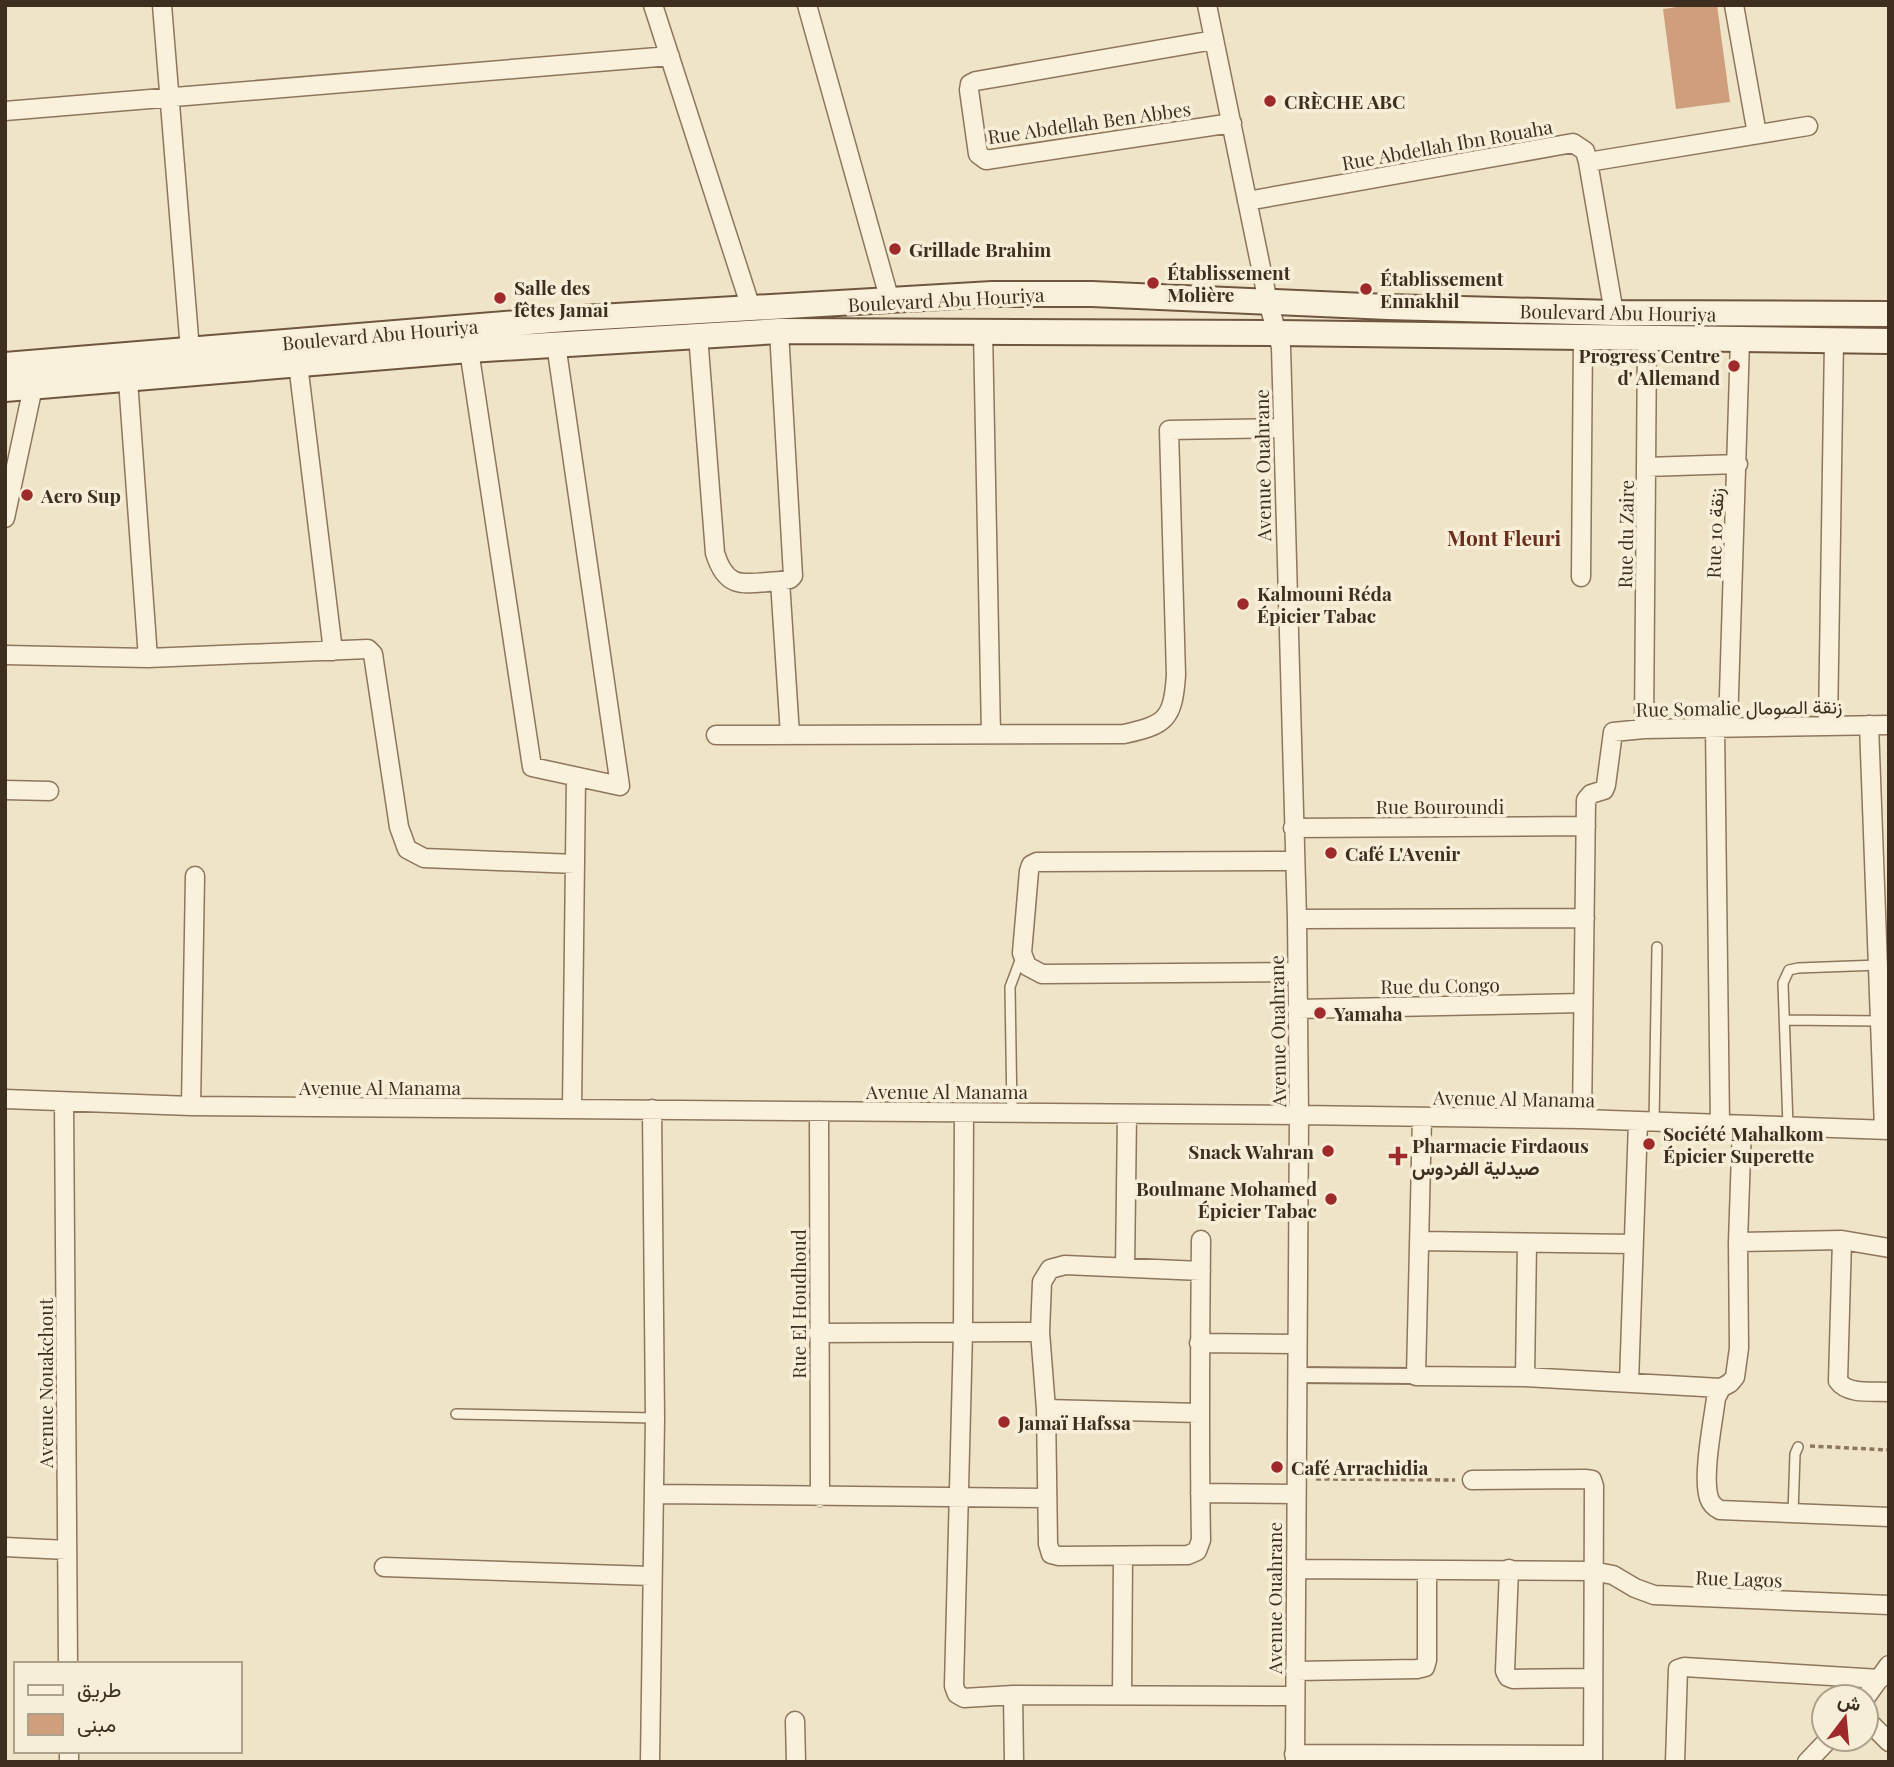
<svg xmlns="http://www.w3.org/2000/svg" width="1894" height="1767" font-family="'Playfair Display',Vazirmatn,serif">
<rect width="100%" height="100%" fill="#f0e4c8"/>
<path fill="#cf9f7d" d="M 1691,5 L 1717,5 L 1730,102 L 1676,109 L 1663,9 Z"/>
<g fill="none" stroke-linecap="round" stroke-linejoin="round">
<defs>
<path id="service" d="M 1785,1020 L 1880,1021
M 1012,1112 L 1010,987 L 1022,955
M 1654,1123 L 1657,947
M 1788,1126 L 1783,983 L 1789,970 L 1798,968 L 1879,965
M 456,1414 L 655,1418
M 1793,1514 L 1795,1454 L 1798,1447"/>
<path id="pedestrian" d="M 1296,1375 L 1416,1376"/>
<path id="minor" d="M 162,5 L 190,350
M 653,5 L 751,308
M 807,5 L 890,301
M 1207,5 L 1268,302 L 1281,347 L 1297,919 L 1299,1115 L 1295,1762
M 1734,5 L 1757,134
M 1214,40 L 976,81 L 970,84 L 969,90 L 978,154 L 986,160 L 1232,123
M 5,111 L 670,56
M 1588,162 L 1614,313
M 1247,201 L 1573,143 L 1585,151 L 1588,162 L 1808,126
M 779,331 L 793,576 L 790,579 L 780,581 L 790,735
M 983,331 L 991,734
M 698,335 L 715,553 C 727,592 745,583 780,581
M 469,350 L 532,767 L 620,786 L 556,344
M 298,364 L 333,651
M 128,380 L 148,658
M 1646,467 L 1738,464
M 5,518 L 33,387
M 1581,577 L 1583,338
M 5,655 L 148,658 L 368,649 L 373,654 L 399,827 L 407,849 L 424,858 L 575,864
M 1828,725 L 1834,340
M 1869,725 L 1884,1129
M 1728,727 L 1740,340
M 1715,728 L 1720,1124
M 1644,729 L 1647,339
M 716,735 L 1124,734 C 1166,725 1173,719 1176,675 L 1169,430 L 1282,428
M 5,790 L 49,791
M 1293,828 L 1586,826
M 1294,861 L 1037,862 L 1031,865 L 1029,871 L 1022,953 L 1027,966 L 1042,974 L 1297,972
M 1297,919 L 1585,918
M 1297,1009 L 1583,1003
M 5,1099 L 191,1106 L 1299,1115 L 1582,1119 L 1889,1130
M 64,1103 L 68,1664
M 191,1106 L 195,876
M 572,1109 L 576,777
M 819,1111 L 820,1497
M 964,1113 L 963,1332 L 954,1686 L 957,1694 L 964,1698 L 1013,1695 L 1295,1696
M 1422,1117 L 1416,1376 L 1525,1377 L 1721,1388
M 1582,1119 L 1586,800 L 1591,794 L 1604,790 L 1606,785 L 1613,732 L 1644,729 L 1889,725
M 1742,1125 L 1738,1242 L 1739,1348 L 1735,1377 L 1730,1383 L 1721,1388 L 1716,1398 C 1713,1422 1702,1476 1709,1498 C 1711,1504 1714,1507 1720,1510 L 1889,1517
M 1842,1240 L 1838,1381 C 1848,1395 1873,1391 1889,1392
M 1419,1241 L 1633,1244
M 1738,1242 L 1842,1240 L 1889,1248
M 1125,1268 L 1127,1114
M 1201,1271 L 1065,1265 L 1050,1269 L 1042,1282 L 1040,1332 L 1046,1409 L 1048,1544 L 1051,1554 L 1059,1556 L 1188,1555 L 1197,1551 L 1201,1540 C 1199,1440 1200,1340 1201,1240
M 818,1333 L 1040,1332
M 1199,1343 L 1297,1344
M 1525,1377 L 1527,1243
M 1629,1382 L 1638,1122
M 1046,1409 L 1199,1413
M 1472,1480 L 1585,1479 L 1592,1480 L 1594,1486 L 1593,1762
M 1200,1493 L 1296,1494
M 654,1494 L 1046,1498
M 5,1547 L 67,1550
M 384,1567 L 651,1576
M 1296,1569 L 1592,1571 L 1613,1575 L 1635,1588 L 1654,1595 L 1889,1605
M 1509,1569 L 1505,1671 L 1508,1677 L 1513,1679 L 1592,1678
M 1295,1671 L 1417,1669 L 1425,1667 L 1427,1660 L 1427,1570
M 1013,1695 L 1014,1762
M 1122,1695 L 1123,1556
M 1866,1697 L 1889,1665
M 1866,1719 L 1889,1742
M 795,1721 L 796,1762
M 69,1751 L 69,1762
M 1294,1754 L 1593,1755
M 650,1762 L 655,1418 L 652,1109
M 1675,1762 L 1678,1669 L 1684,1667 L 1880,1679
M 1807,1762 L 1829,1739"/>
<path id="secondary" d="M 5,365 L 565,319 L 992,294 L 1092,294 L 1388,307 L 1614,313 L 1889,314
M 5,389 L 469,350 L 779,331 L 1278,333 L 1889,341"/>
</defs>
<use href="#service" stroke="#8d765c" stroke-width="12"/>
<use href="#pedestrian" stroke="#8d765c" stroke-width="18"/>
<use href="#minor" stroke="#8d765c" stroke-width="21"/>
<use href="#secondary" stroke="#6f573f" stroke-width="28"/>
<path stroke="#8d765c" stroke-width="3.5" stroke-dasharray="5 3.5" stroke-linecap="butt" d="M 1810,1446 L 1889,1450
M 1316,1479 L 1455,1480"/>
<use href="#service" stroke="#faf1dc" stroke-width="9"/>
<use href="#pedestrian" stroke="#faf1dc" stroke-width="14"/>
<use href="#minor" stroke="#faf1dc" stroke-width="18"/>
<use href="#secondary" stroke="#faf1dc" stroke-width="24"/>
</g>
<g fill="#9e2a2b" stroke="#f7eed8" stroke-width="2.5">
<circle cx="1270" cy="101" r="7"/>
<circle cx="895" cy="249" r="7"/>
<circle cx="1153" cy="283" r="7"/>
<circle cx="1366" cy="289" r="7"/>
<circle cx="500" cy="298" r="7"/>
<circle cx="1734" cy="366" r="7"/>
<circle cx="27" cy="495" r="7"/>
<circle cx="1243" cy="604" r="7"/>
<circle cx="1331" cy="853" r="7"/>
<circle cx="1320" cy="1013" r="7"/>
<circle cx="1649" cy="1144" r="7"/>
<circle cx="1328" cy="1151" r="7"/>
<path d="M1394.5 1145.5h7v7h7v7h-7v7h-7v-7h-7v-7h7z"/>
<circle cx="1331" cy="1199" r="7"/>
<circle cx="1004" cy="1422" r="7"/>
<circle cx="1277" cy="1467" r="7"/>
</g>
<g text-anchor="middle" dominant-baseline="central" stroke-width="7" stroke-linejoin="round" paint-order="stroke">
<g font-size="19" font-weight="bold" fill="#3d2e20" stroke="#f7eed8" text-anchor="start">
<text x="1284" y="101">CRÈCHE ABC</text>
<text x="909" y="249">Grillade Brahim</text>
<text x="1167" y="272">Établissement<tspan x="1167" dy="22">Molière</tspan></text>
<text x="1380" y="278">Établissement<tspan x="1380" dy="22">Ennakhil</tspan></text>
<text x="514" y="287">Salle des<tspan x="514" dy="22">fêtes Jamai</tspan></text>
<text x="1720" y="355" text-anchor="end">Progress Centre<tspan x="1720" dy="22">d' Allemand</tspan></text>
<text x="41" y="495">Aero Sup</text>
<text x="1257" y="593">Kalmouni Réda<tspan x="1257" dy="22">Épicier Tabac</tspan></text>
<text x="1345" y="853">Café L'Avenir</text>
<text x="1334" y="1013">Yamaha</text>
<text x="1663" y="1133">Société Mahalkom<tspan x="1663" dy="22">Épicier Superette</tspan></text>
<text x="1412" y="1145">Pharmacie Firdaous<tspan x="1412" dy="22">صيدلية الفردوس</tspan></text>
<text x="1314" y="1151" text-anchor="end">Snack Wahran</text>
<text x="1317" y="1188" text-anchor="end">Boulmane Mohamed<tspan x="1317" dy="22">Épicier Tabac</tspan></text>
<text x="1018" y="1422">Jamaï Hafssa</text>
<text x="1291" y="1467">Café Arrachidia</text>
</g>
<g font-size="19" fill="#3d2e20" stroke="#f7eed8">
<text transform="translate(1089 122) rotate(-8)">Rue Abdellah Ben Abbes</text>
<text transform="translate(1447 144) rotate(-10)">Rue Abdellah Ibn Rouaha</text>
<text transform="translate(946 299) rotate(-3)">Boulevard Abu Houriya</text>
<text transform="translate(1618 312) rotate(1)">Boulevard Abu Houriya</text>
<text transform="translate(380 334) rotate(-5)">Boulevard Abu Houriya</text>
<text transform="translate(1262 465) rotate(-91)">Avenue Ouahrane</text>
<text transform="translate(1714 533) rotate(-88)">Rue 10 زنقة</text>
<text transform="translate(1625 534) rotate(-89)">Rue du Zaire</text>
<text transform="translate(1739 707) rotate(-1)">Rue Somalie زنقة الصومال</text>
<text x="1440" y="806">Rue Bouroundi</text>
<text transform="translate(1440 985) rotate(-1)">Rue du Congo</text>
<text transform="translate(1277 1031) rotate(-91)">Avenue Ouahrane</text>
<text x="380" y="1087">Avenue Al Manama</text>
<text x="947" y="1091">Avenue Al Manama</text>
<text transform="translate(1514 1098) rotate(1)">Avenue Al Manama</text>
<text transform="translate(798 1304) rotate(-90)">Rue El Houdhoud</text>
<text transform="translate(45 1383) rotate(-90)">Avenue Nouakchout</text>
<text transform="translate(1739 1578) rotate(2)">Rue Lagos</text>
<text transform="translate(1274 1598) rotate(-90)">Avenue Ouahrane</text>
</g>
<g font-size="21" font-weight="bold" fill="#6b2e1e" stroke="#f7eed8">
<text x="1504" y="537">Mont Fleuri</text>
</g>
</g>
<rect width="1894" height="1767" fill="none" stroke="#3d2e20" stroke-width="14"/>
<rect x="14" y="1662" width="228" height="91" fill="#f7eed8" stroke="#ada18e" stroke-width="2"/>
<rect x="28" y="1685" width="35" height="10" fill="#faf1dc" stroke="#ada18e" stroke-width="2"/>
<text x="77" y="1697" font-size="21" fill="#3d2e20">طريق</text>
<rect x="28" y="1714" width="35" height="21" fill="#cf9f7d" stroke="#ada18e" stroke-width="2"/>
<text x="77" y="1732" font-size="21" fill="#3d2e20">مبنى</text>
<g transform="translate(1845 1718) rotate(16)"><circle r="33" fill="#f7eed8" stroke="#ada18e" stroke-width="2"/>
<path d="M0-5L12 26L0 18L-12 26Z" fill="#9e2a2b"/>
<text y="-10" font-size="19" font-weight="bold" text-anchor="middle" fill="#3d2e20">ش</text>
</g>
</svg>
